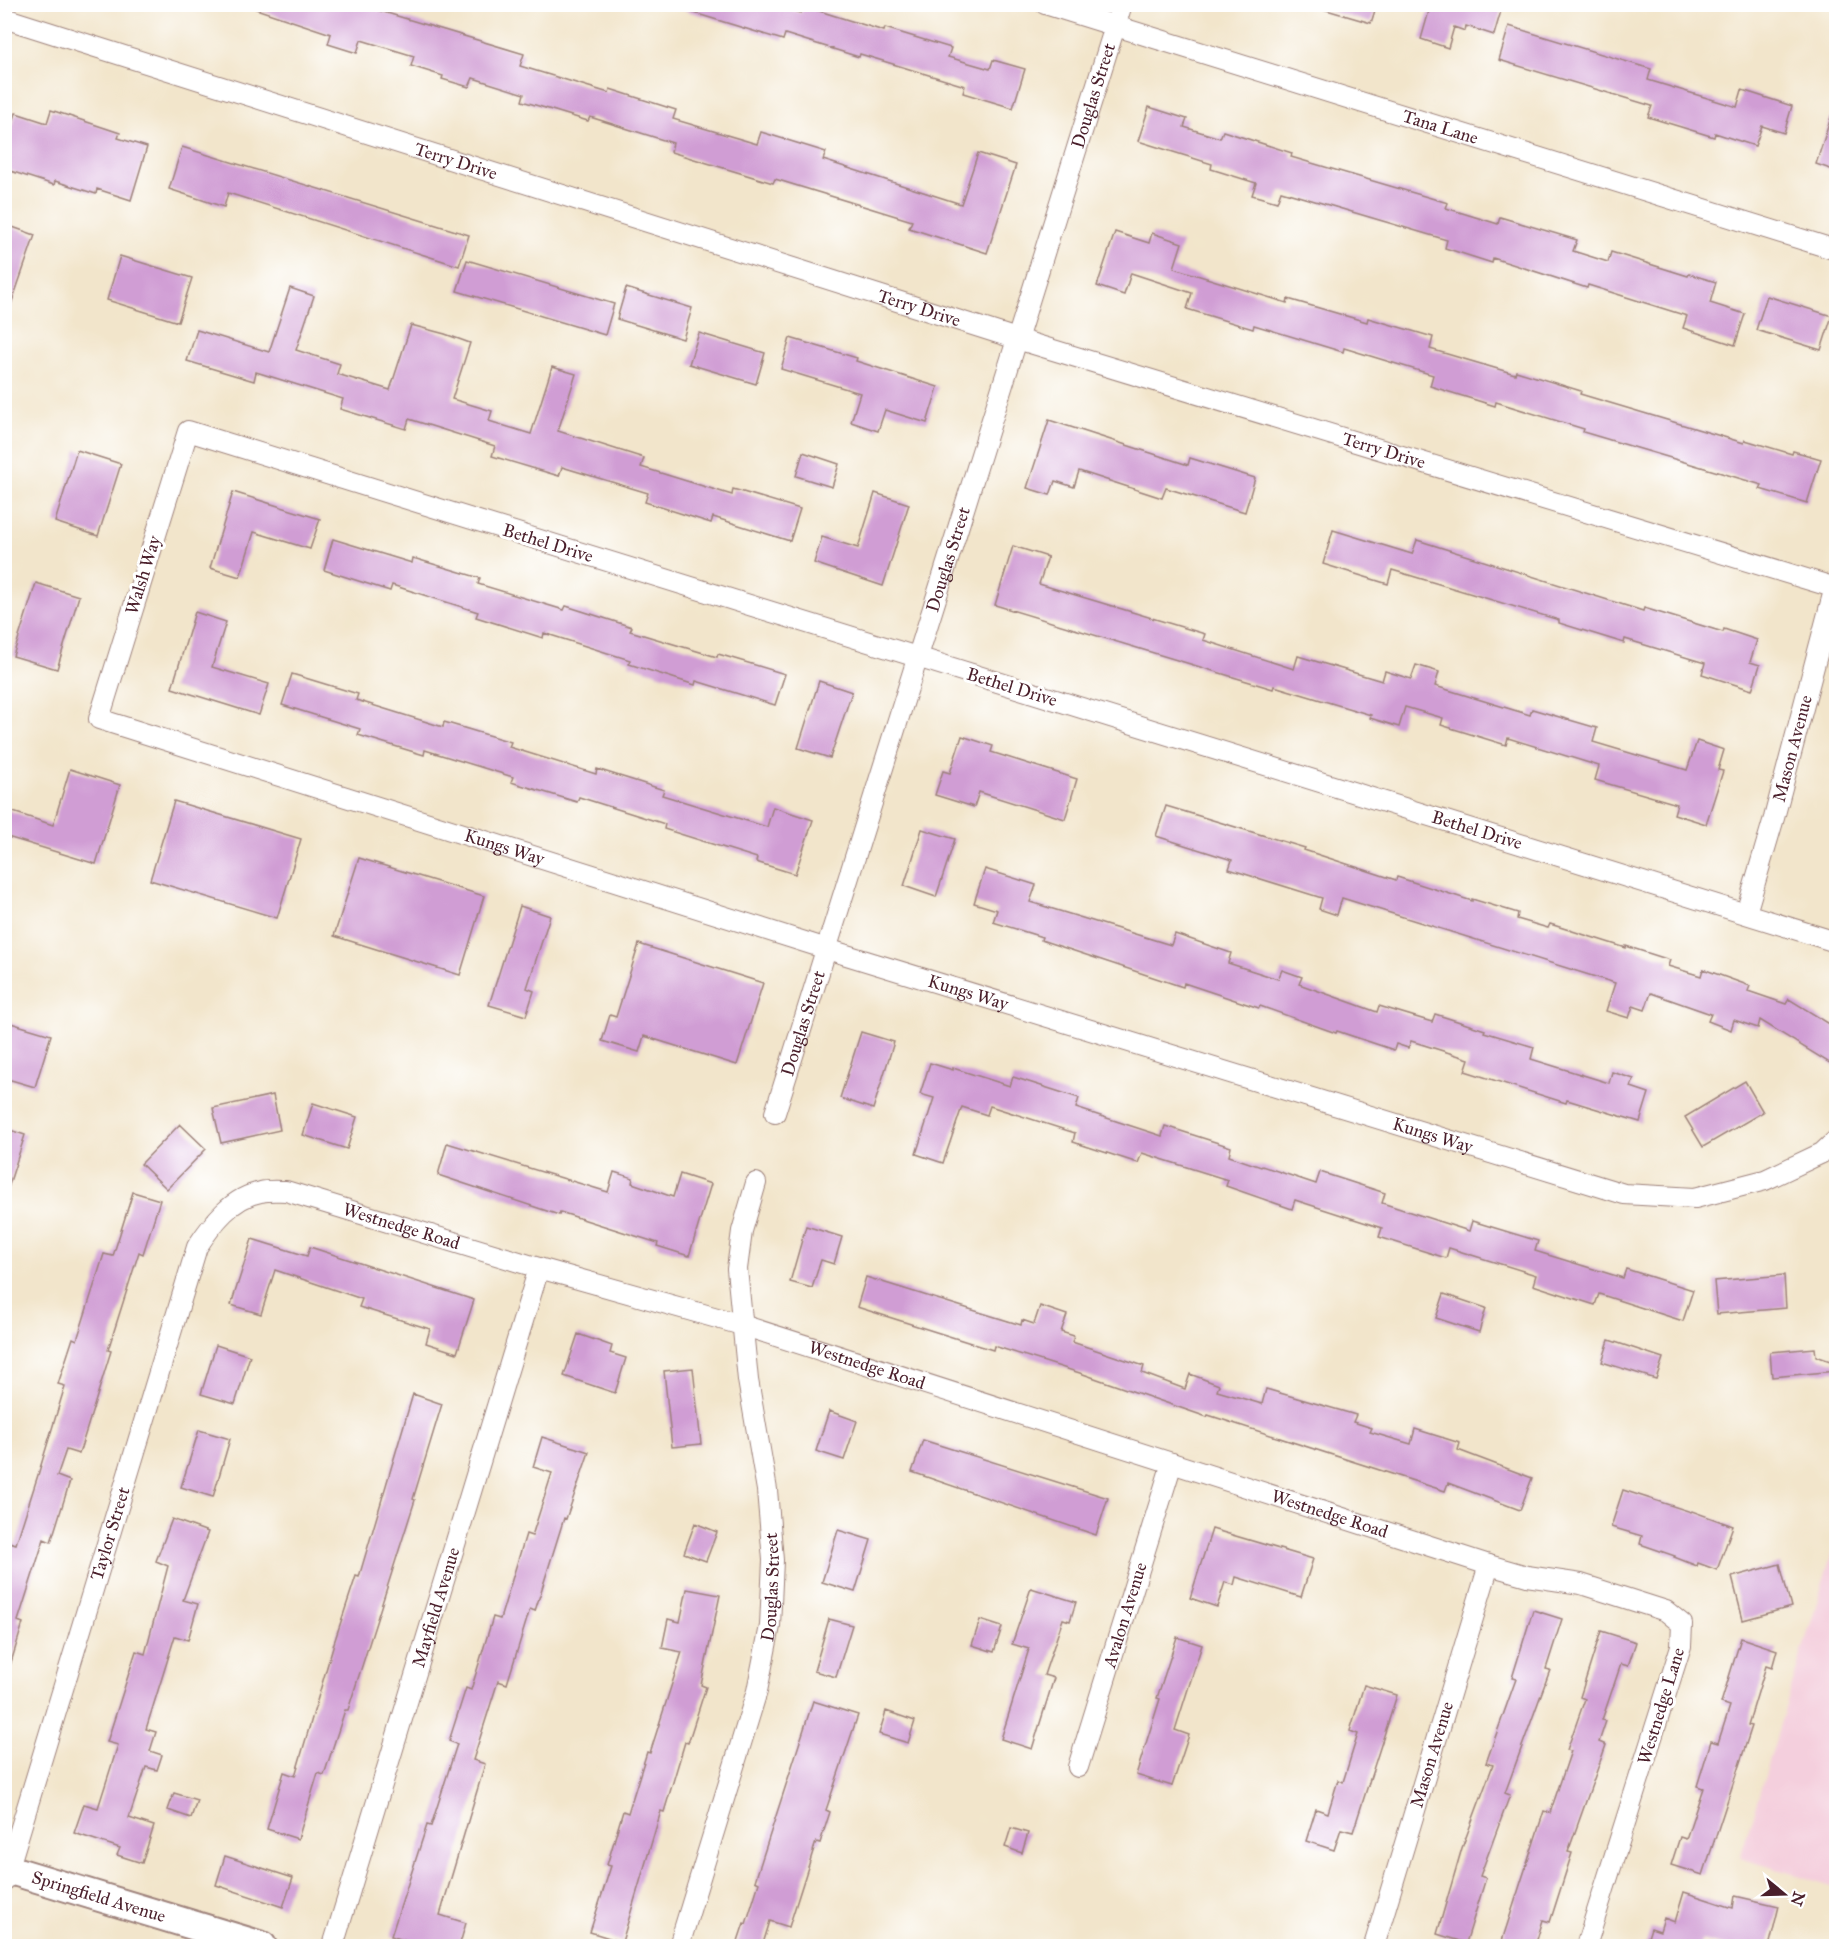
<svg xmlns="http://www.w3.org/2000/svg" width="1841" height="1951" font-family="'IM FELL Great Primer',serif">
<rect width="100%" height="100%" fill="#fff"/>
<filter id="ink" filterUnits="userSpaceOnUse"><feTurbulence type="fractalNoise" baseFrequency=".0167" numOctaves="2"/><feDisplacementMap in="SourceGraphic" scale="12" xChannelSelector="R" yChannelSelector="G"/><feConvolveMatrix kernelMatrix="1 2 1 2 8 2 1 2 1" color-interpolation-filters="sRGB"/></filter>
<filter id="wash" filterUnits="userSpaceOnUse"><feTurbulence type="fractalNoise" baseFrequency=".008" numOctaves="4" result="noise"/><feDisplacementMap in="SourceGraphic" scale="24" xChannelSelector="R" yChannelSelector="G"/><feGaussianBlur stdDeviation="1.35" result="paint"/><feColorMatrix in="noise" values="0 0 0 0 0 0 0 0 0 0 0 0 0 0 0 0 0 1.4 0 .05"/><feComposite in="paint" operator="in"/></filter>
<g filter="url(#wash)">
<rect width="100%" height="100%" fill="#f2e5cb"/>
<path fill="#f4cfdd" d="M 1836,1539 L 1836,1887 L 1740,1858 Z"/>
<g id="blocks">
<path fill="#d09dd4" d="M 257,4 L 357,4 L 524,54 L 520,66 L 609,93 L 610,89 L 676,110 L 673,119 L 757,144 L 761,132 L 826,152 L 823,160 L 961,204 L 978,153 L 1016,165 L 987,253 L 909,228 L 912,221 L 775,179 L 773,183 L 671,152 L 673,143 L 590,117 L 588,121 L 522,101 L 524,94 L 473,78 L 469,87 L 442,79 L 443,76 L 411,66 L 414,56 L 361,40 L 357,53 L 328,44 L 331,34 L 256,9 Z
M 682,4 L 774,4 L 801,13 L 803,6 L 884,31 L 885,28 L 951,48 L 948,57 L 990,69 L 993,60 L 1025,69 L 1013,108 L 963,93 L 965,86 L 860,54 L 859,57 L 785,34 L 783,40 L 681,9 Z
M 1324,4 L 1377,4 L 1371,23 L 1323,9 Z
M 1431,4 L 1503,4 L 1494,35 L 1466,26 L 1465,31 L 1454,27 L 1448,48 L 1421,39 Z
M 1509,26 L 1651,69 L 1648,80 L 1737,107 L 1742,90 L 1792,106 L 1784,133 L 1762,126 L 1755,146 L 1715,133 L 1714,137 L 1648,117 L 1652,106 L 1499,60 Z
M 1149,107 L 1187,119 L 1184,127 L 1220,138 L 1223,131 L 1292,153 L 1291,157 L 1448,203 L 1446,208 L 1498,224 L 1500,217 L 1577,240 L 1573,251 L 1608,262 L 1611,252 L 1688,276 L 1689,274 L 1716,282 L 1710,303 L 1745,314 L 1735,345 L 1683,328 L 1687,316 L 1588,285 L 1587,288 L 1493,258 L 1492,263 L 1445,248 L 1447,240 L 1281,191 L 1277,202 L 1252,195 L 1256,183 L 1211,169 L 1212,164 L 1138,141 Z
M 51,110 L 120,133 L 118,138 L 147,147 L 131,200 L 97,189 L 96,194 L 55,181 L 54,185 L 4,169 L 4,149 L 16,113 L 47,123 Z
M 1833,111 L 1836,111 L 1836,171 L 1816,164 Z
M 182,147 L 469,235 L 459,266 L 228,193 L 224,207 L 169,189 Z
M 4,224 L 35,235 L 7,316 L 4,316 Z
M 1115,232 L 1149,243 L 1152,233 L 1182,243 L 1174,268 L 1287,303 L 1288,299 L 1367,322 L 1368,318 L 1433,337 L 1430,349 L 1515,374 L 1516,371 L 1581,391 L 1580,394 L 1744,443 L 1745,440 L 1792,454 L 1793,451 L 1821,459 L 1807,503 L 1760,489 L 1762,485 L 1583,432 L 1584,429 L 1496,402 L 1495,406 L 1430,386 L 1433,375 L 1344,348 L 1343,352 L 1254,325 L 1253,329 L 1187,309 L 1192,293 L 1131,273 L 1124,295 L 1097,286 Z
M 120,256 L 192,278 L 178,322 L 107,300 Z
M 467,260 L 614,304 L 605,335 L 457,291 Z
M 290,288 L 314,296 L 296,350 L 340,364 L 337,374 L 390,390 L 411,325 L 445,334 L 470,343 L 452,399 L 492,411 L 489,421 L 531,434 L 552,367 L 576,374 L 558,431 L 644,458 L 641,467 L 732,495 L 733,489 L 800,509 L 790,541 L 713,517 L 711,523 L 645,502 L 648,493 L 562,467 L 559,476 L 492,456 L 495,446 L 409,419 L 406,429 L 340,409 L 343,399 L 256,372 L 254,381 L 187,361 L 197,330 L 269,352 Z
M 626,288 L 692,308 L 683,339 L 617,319 Z
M 1767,296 L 1832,316 L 1821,350 L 1756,330 Z
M 699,333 L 765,353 L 756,384 L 689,364 Z
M 790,338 L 857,358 L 856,361 L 938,387 L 927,423 L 885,410 L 878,431 L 851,422 L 860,393 L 781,369 Z
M 1049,420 L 1188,465 L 1190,458 L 1255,478 L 1245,512 L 1166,488 L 1162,498 L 1079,471 L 1074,487 L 1055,481 L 1050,495 L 1027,488 Z
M 77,450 L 121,464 L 98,536 L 55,522 Z
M 803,452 L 839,464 L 832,487 L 796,476 Z
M 233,492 L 320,519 L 310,549 L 254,532 L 240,577 L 210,568 Z
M 875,493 L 909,504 L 883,586 L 814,563 L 822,537 L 858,548 Z
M 1333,530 L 1412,554 L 1417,540 L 1643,611 L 1644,608 L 1723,632 L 1724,629 L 1757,640 L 1750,662 L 1760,665 L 1752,690 L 1702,674 L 1705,663 L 1625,639 L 1624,643 L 1559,623 L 1559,620 L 1392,570 L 1388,584 L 1323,564 Z
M 333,539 L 412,563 L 413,558 L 480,578 L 478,584 L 564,610 L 566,606 L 632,627 L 630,631 L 717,657 L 718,654 L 785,674 L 775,705 L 696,681 L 695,685 L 629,664 L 630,660 L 544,633 L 543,638 L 476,617 L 478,612 L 392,585 L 390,591 L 324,570 Z
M 1013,546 L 1048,557 L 1039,584 L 1205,634 L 1203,640 L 1294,669 L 1298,656 L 1382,681 L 1385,671 L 1411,679 L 1416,665 L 1439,672 L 1435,686 L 1530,715 L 1532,709 L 1597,728 L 1593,742 L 1687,770 L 1697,741 L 1724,750 L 1718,770 L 1723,771 L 1706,824 L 1674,814 L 1677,804 L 1595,780 L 1599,766 L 1508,738 L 1506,745 L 1441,725 L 1443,718 L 1405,707 L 1399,727 L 1370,718 L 1371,715 L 1274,686 L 1273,689 L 995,605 Z
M 36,583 L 79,596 L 57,669 L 13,656 Z
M 195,612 L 226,622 L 212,667 L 269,684 L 259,715 L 172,688 Z
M 292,674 L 358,694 L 356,700 L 443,727 L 444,722 L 511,742 L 509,747 L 596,774 L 597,769 L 664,790 L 662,795 L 767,827 L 773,807 L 813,820 L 795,874 L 756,862 L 757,858 L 664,829 L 665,824 L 579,797 L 577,802 L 511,782 L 513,777 L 425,750 L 424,755 L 358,735 L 360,729 L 282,705 Z
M 819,681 L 852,692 L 830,758 L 798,748 Z
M 962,736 L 993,746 L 991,752 L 1077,779 L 1065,819 L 979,792 L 974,807 L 935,795 L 943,771 L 950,773 Z
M 70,769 L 120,785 L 96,864 L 4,836 L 4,809 L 53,825 Z
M 174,801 L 301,839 L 277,918 L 150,880 Z
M 1166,806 L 1305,848 L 1304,850 L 1396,880 L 1397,877 L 1472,901 L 1472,899 L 1518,913 L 1517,919 L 1548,928 L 1550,924 L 1626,948 L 1626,946 L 1670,960 L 1668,966 L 1701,976 L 1703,969 L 1750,986 L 1748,991 L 1786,1004 L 1789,999 L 1836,1028 L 1836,1067 L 1760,1020 L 1758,1028 L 1734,1020 L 1731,1030 L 1708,1021 L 1711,1014 L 1651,993 L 1645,1010 L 1633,1006 L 1629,1018 L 1606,1011 L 1615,983 L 1342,898 L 1337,915 L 1319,909 L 1322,898 L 1229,869 L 1232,860 L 1156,836 Z
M 922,829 L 955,839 L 936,897 L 904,886 Z
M 359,858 L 484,896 L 460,975 L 334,936 Z
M 985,869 L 1036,885 L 1030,902 L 1171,945 L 1175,934 L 1231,953 L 1228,963 L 1278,979 L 1282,970 L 1302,977 L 1299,984 L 1377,1012 L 1379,1006 L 1432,1022 L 1435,1014 L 1485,1030 L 1484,1032 L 1534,1047 L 1531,1059 L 1609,1083 L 1612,1072 L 1634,1079 L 1631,1087 L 1649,1093 L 1640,1122 L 1567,1100 L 1566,1103 L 1465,1071 L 1469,1059 L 1411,1041 L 1408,1048 L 1396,1044 L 1394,1050 L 1337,1031 L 1336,1033 L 1260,1006 L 1259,1008 L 1184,983 L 1183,987 L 1041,940 L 1042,937 L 993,922 L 997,910 L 974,903 Z
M 520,906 L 550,916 L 527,988 L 534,991 L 526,1016 L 489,1005 Z
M 639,944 L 763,983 L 737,1065 L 644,1036 L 639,1052 L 602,1041 L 610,1015 L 616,1017 Z
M 4,1021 L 51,1035 L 35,1087 L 4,1078 Z
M 861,1032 L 894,1042 L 873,1109 L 840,1098 Z
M 930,1063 L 953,1070 L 953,1068 L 1010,1086 L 1013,1077 L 1079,1098 L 1076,1108 L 1162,1136 L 1165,1126 L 1231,1147 L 1229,1156 L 1261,1167 L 1262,1166 L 1316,1184 L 1320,1172 L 1385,1193 L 1382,1203 L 1469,1231 L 1472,1221 L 1538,1241 L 1535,1251 L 1623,1278 L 1626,1269 L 1693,1290 L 1683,1321 L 1599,1294 L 1595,1305 L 1533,1285 L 1536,1275 L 1449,1248 L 1446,1258 L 1379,1237 L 1382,1228 L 1295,1200 L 1292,1209 L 1226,1186 L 1228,1180 L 1142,1153 L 1138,1163 L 1073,1142 L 1075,1133 L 990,1106 L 987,1115 L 962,1107 L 943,1163 L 916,1154 L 934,1098 L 920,1094 Z
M 1745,1081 L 1763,1112 L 1703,1147 L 1685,1117 Z
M 273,1095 L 280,1130 L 221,1143 L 213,1108 Z
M 313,1103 L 357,1117 L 347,1149 L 303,1135 Z
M 180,1124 L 206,1149 L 167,1189 L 141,1164 Z
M 4,1128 L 25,1135 L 8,1188 L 4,1187 Z
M 447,1143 L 608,1192 L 614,1172 L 633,1178 L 632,1183 L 673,1197 L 680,1174 L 711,1184 L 689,1256 L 657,1246 L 658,1243 L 560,1212 L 559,1215 L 438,1175 Z
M 133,1192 L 160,1200 L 143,1254 L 139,1252 L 108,1350 L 111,1351 L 79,1454 L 66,1450 L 57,1476 L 70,1481 L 51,1542 L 44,1539 L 18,1621 L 23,1623 L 9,1669 L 4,1669 L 4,1555 L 9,1542 L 16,1544 L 38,1475 L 65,1386 L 58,1384 L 73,1338 L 77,1340 L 104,1254 L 113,1256 Z
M 806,1226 L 842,1237 L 834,1264 L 821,1260 L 812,1288 L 790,1282 Z
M 252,1239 L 307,1256 L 310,1247 L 474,1300 L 457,1353 L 426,1343 L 430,1329 L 359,1307 L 362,1299 L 275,1270 L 261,1314 L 231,1305 Z
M 1784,1275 L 1786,1308 L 1717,1314 L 1714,1281 Z
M 866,1277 L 1021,1325 L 1022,1320 L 1034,1324 L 1040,1306 L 1067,1315 L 1061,1332 L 1074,1336 L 1072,1342 L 1144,1366 L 1142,1373 L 1185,1389 L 1190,1374 L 1219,1385 L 1217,1391 L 1262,1404 L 1266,1389 L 1356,1415 L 1353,1422 L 1372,1428 L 1370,1432 L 1411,1444 L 1415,1429 L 1460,1443 L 1458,1450 L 1532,1478 L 1520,1510 L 1448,1483 L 1445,1491 L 1208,1415 L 1207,1417 L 1083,1374 L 994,1346 L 993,1350 L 857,1307 Z
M 1444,1294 L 1486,1308 L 1479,1332 L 1436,1318 Z
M 578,1334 L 612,1346 L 610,1353 L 626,1358 L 615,1393 L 564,1376 Z
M 1609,1340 L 1663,1358 L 1656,1379 L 1602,1362 Z
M 216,1345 L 250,1356 L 235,1404 L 201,1394 Z
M 1815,1348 L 1816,1356 L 1836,1363 L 1836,1371 L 1772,1377 L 1770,1352 Z
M 693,1368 L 701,1444 L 672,1447 L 664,1371 Z
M 413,1394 L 442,1404 L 413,1499 L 415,1500 L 348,1710 L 345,1710 L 324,1775 L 318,1773 L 298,1839 L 267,1829 L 284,1772 L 295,1776 L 334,1643 L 356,1576 L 359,1577 Z
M 829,1411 L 857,1421 L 844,1460 L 816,1451 Z
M 199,1430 L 230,1439 L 213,1497 L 181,1487 Z
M 542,1437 L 589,1452 L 566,1519 L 564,1518 L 535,1611 L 530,1609 L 507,1684 L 498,1681 L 473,1760 L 485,1764 L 440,1915 L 466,1923 L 459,1947 L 425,1947 L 391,1936 L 427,1825 L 431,1826 L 457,1744 L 449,1741 L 466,1688 L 471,1690 L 493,1617 L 500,1619 L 526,1534 L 532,1536 L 552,1473 L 533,1467 Z
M 923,1440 L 1108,1498 L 1096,1535 L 912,1472 Z
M 1623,1490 L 1691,1512 L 1692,1511 L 1733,1526 L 1717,1570 L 1698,1563 L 1697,1566 L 1674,1557 L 1675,1556 L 1640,1544 L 1642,1536 L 1611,1527 Z
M 172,1519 L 208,1532 L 183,1600 L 198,1604 L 188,1640 L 175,1636 L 146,1729 L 156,1732 L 150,1751 L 162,1755 L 157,1770 L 146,1767 L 129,1818 L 154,1826 L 142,1863 L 117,1855 L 120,1848 L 74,1833 L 84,1804 L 98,1808 L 118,1745 L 107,1742 L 136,1651 L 145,1654 L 168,1566 L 156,1561 Z
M 695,1523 L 717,1532 L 706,1561 L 684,1553 Z
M 1212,1529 L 1313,1559 L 1301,1597 L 1236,1577 L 1234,1585 L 1225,1582 L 1217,1607 L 1190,1598 Z
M 838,1530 L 871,1540 L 855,1592 L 822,1582 Z
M 1780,1564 L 1791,1607 L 1743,1620 L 1732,1577 Z
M 1031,1588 L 1076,1602 L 1070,1621 L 1063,1619 L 1044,1675 L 1054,1678 L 1032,1749 L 1001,1739 L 1029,1649 L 1012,1644 Z
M 687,1589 L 720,1595 L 701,1685 L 706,1687 L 688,1743 L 685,1742 L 664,1812 L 661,1811 L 622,1942 L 590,1932 L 611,1866 L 607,1865 L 623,1811 L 628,1813 L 647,1752 L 650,1753 L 682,1652 L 662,1648 L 668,1619 L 680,1622 Z
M 1533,1610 L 1562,1619 L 1546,1669 L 1550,1670 L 1505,1793 L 1510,1795 L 1480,1876 L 1486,1878 L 1466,1943 L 1437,1934 L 1462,1848 L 1493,1765 L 1486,1763 L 1516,1679 L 1512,1678 Z
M 829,1619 L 852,1625 L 836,1677 L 814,1671 Z
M 980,1620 L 1002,1627 L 994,1652 L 972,1645 Z
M 1601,1631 L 1636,1642 L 1628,1666 L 1621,1664 L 1602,1720 L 1606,1721 L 1599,1742 L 1606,1745 L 1568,1852 L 1572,1853 L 1550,1922 L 1543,1920 L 1536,1943 L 1529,1941 L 1527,1947 L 1500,1947 L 1544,1811 L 1550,1813 L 1571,1751 L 1567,1750 L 1585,1699 L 1580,1697 Z
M 1177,1637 L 1202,1645 L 1175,1730 L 1189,1735 L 1172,1786 L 1136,1775 L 1160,1699 L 1157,1698 Z
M 1741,1638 L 1777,1650 L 1772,1668 L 1766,1666 L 1748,1725 L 1752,1726 L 1703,1875 L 1671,1865 L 1680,1837 L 1686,1839 L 1703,1788 L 1697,1786 L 1711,1741 L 1718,1743 L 1730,1706 L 1721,1703 Z
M 1364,1685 L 1397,1695 L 1353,1832 L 1341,1829 L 1334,1850 L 1306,1841 L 1316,1809 L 1328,1813 L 1338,1780 L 1343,1782 L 1358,1734 L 1350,1731 Z
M 813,1701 L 858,1715 L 826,1810 L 830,1812 L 820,1843 L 816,1842 L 789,1927 L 770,1921 L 762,1947 L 736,1947 L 744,1923 L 746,1924 L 759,1883 L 755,1881 Z
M 886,1711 L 915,1721 L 908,1743 L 879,1734 Z
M 174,1793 L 197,1800 L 191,1818 L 168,1810 Z
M 1011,1828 L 1028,1833 L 1022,1853 L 1005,1847 Z
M 225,1856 L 293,1878 L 283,1907 L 216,1885 Z
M 1684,1892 L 1733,1908 L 1735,1896 L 1779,1906 L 1769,1947 L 1730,1947 L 1701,1940 L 1699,1947 L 1645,1947 L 1651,1928 L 1660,1931 L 1664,1918 L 1675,1922 Z"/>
</g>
</g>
<g filter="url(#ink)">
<use href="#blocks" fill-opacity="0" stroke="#9e827b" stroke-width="1.5"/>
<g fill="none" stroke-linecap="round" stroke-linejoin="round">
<defs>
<g id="street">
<path id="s1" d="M 1045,4 L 1836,250"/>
<path id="s2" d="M 4,18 L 1017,339 L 1836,588"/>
<path id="s3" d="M 1746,913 L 1774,818 L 1836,583"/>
<path id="s4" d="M 1836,942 L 188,431 L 99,719 L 827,949 L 1624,1194 L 1695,1198 L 1765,1180 L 1822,1153 L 1836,1140"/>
<path id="s5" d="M 775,1113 L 1122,4"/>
<path id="s6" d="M 1078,1767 L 1172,1463"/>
<path id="s7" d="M 5,1880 L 197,1247 C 212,1224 232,1197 261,1192 C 269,1190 278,1191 286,1191 L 539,1268 L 742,1325 L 1489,1565 L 1527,1576 L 1581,1584 L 1666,1611 L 1682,1624 L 1681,1646 L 1586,1946"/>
<path id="s8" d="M 333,1946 L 539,1268"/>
<path id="s9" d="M 679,1946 L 757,1691 L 770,1626 L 773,1560 L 767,1490 L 748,1380 L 737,1269 L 742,1231 L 756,1183"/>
<path id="s10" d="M 1374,1946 L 1489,1565"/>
</g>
<g id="secondary">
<path id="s11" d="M 4,1868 L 262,1946"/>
</g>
</defs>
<use href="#street" stroke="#9e827b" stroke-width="22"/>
<use href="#secondary" stroke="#9e827b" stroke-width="32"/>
<use href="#street" stroke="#fff" stroke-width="20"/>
<use href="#secondary" stroke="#fff" stroke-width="28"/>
</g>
</g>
<g text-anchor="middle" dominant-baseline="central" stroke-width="6" stroke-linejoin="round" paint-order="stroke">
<g font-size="18" fill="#4a1f2b" stroke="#fff">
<text stroke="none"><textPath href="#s5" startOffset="1066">Douglas Street</textPath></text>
<text stroke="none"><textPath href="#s1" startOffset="414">Tana Lane</textPath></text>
<text stroke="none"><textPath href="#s2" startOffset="474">Terry Drive</textPath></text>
<text stroke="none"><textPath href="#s2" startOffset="960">Terry Drive</textPath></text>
<text stroke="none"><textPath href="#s2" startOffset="1446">Terry Drive</textPath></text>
<text transform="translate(548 543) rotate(17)">Bethel Drive</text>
<text stroke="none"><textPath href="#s5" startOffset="580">Douglas Street</textPath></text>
<text transform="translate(143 575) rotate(-73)">Walsh Way</text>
<text transform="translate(1012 687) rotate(17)">Bethel Drive</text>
<text stroke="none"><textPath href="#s3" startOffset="171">Mason Avenue</textPath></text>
<text transform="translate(1477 830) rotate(17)">Bethel Drive</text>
<text stroke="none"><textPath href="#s4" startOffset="2452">Kungs Way</textPath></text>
<text stroke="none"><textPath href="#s4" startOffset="2938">Kungs Way</textPath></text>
<text stroke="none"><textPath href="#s5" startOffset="94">Douglas Street</textPath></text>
<text stroke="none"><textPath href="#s4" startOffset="3424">Kungs Way</textPath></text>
<text stroke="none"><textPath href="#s7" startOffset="894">Westnedge Road</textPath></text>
<text stroke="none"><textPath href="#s7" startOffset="1380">Westnedge Road</textPath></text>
<text stroke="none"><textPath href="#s7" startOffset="1866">Westnedge Road</textPath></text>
<text stroke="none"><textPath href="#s7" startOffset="362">Taylor Street</textPath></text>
<text stroke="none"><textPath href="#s9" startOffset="372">Douglas Street</textPath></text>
<text stroke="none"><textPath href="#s8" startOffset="354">Mayfield Avenue</textPath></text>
<text stroke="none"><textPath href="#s6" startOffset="159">Avalon Avenue</textPath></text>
<text transform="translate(1661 1706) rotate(-73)">Westnedge Lane</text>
<text stroke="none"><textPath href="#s10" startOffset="200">Mason Avenue</textPath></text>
<text stroke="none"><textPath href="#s11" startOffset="99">Springfield Avenue</textPath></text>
</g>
</g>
<rect width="1841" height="1951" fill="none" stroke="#fff" stroke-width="24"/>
<g transform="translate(1784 1894) rotate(109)" stroke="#ffffff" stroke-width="4.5" paint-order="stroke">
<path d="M0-4.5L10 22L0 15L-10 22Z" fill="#4a1f2b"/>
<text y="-9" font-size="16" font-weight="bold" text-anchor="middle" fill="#4a1f2b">N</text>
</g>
</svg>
